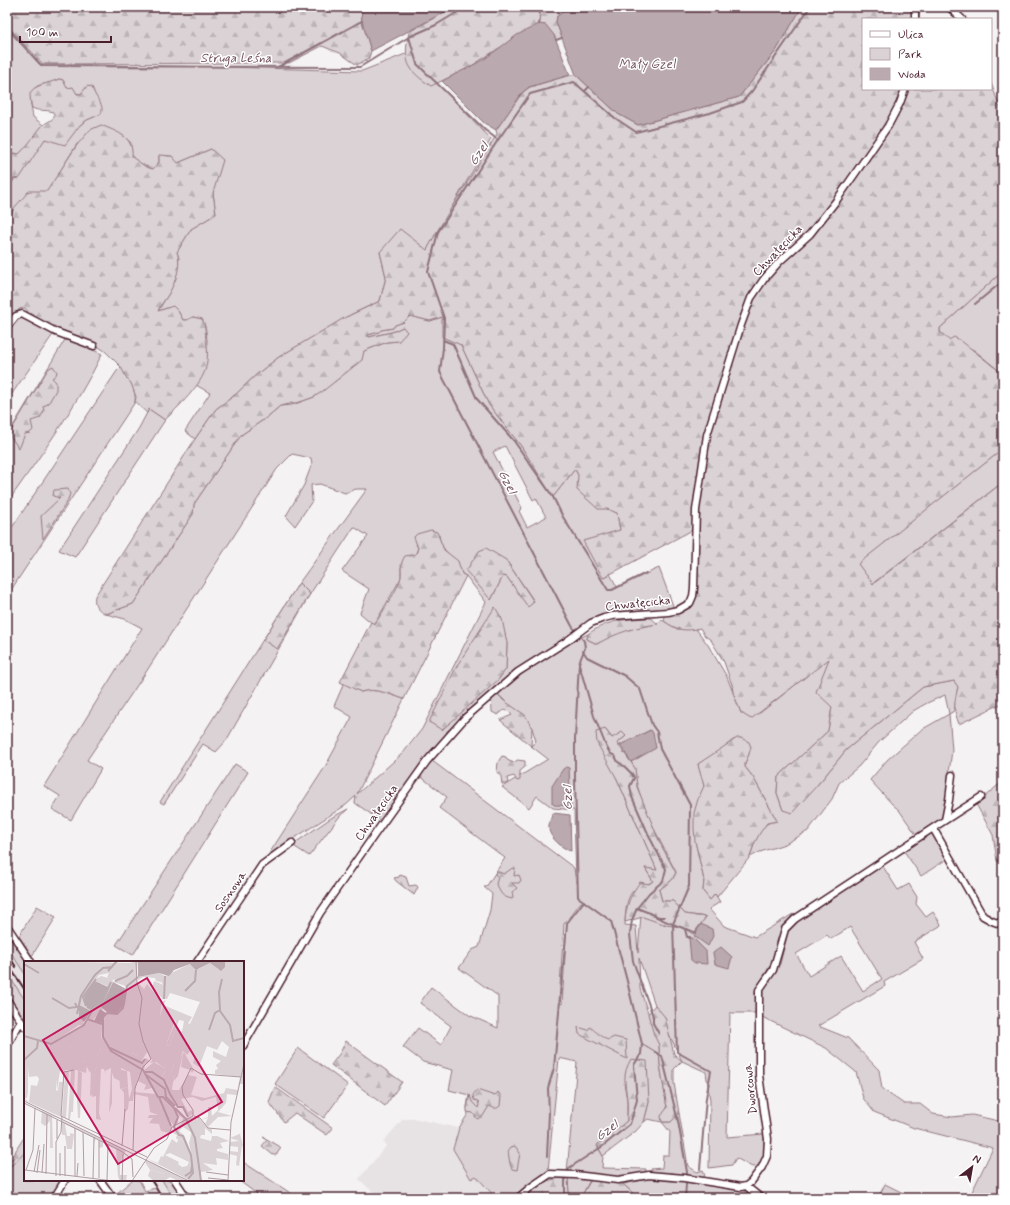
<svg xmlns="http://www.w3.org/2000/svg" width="1010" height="1205" font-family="Mynerve,sans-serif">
<defs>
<pattern id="forest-firs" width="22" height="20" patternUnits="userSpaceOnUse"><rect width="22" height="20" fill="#dbd2d5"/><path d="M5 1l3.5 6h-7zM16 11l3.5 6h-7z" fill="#bdb4b7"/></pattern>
</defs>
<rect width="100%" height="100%" fill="#f4f2f2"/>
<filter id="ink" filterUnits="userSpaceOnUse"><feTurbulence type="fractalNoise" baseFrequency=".025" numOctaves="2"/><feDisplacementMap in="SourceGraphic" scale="8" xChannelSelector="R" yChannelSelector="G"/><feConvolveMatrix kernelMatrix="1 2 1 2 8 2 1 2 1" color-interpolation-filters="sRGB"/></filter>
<g filter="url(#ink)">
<path fill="#e7e2e3" d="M 7,947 L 25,974 L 25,1000 L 7,973 Z
M 403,1119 L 417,1119 L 459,1128 L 453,1149 L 471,1178 L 476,1175 L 495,1198 L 381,1198 L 372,1191 L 359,1179 L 387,1145 L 383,1142 Z
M 150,1180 L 162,1180 L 173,1198 L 161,1198 Z"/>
<path fill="#dbd2d5" stroke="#927880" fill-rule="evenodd" d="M 7,29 L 39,64 L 226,67 L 362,71 L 408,53 L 491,139 L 427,250 L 380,252 L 386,277 L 380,301 L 352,314 L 279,357 L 257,374 L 236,394 L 216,409 L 195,439 L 185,431 L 210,393 L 196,385 C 207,371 211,335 202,319 L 193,317 L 187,320 L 183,320 L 178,311 L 167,308 L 158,311 L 169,293 L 176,278 L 179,258 L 177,252 L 191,229 L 216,214 L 213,193 L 211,149 L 178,163 L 159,156 L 159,162 L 153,169 C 148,167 133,161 132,156 C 131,152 131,147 131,143 L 124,136 L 77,144 L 47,192 L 14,208 L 7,223 L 7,189 L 45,139 L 80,125 L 87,120 L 101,114 L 93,89 L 85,89 L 81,94 C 73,94 66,88 63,80 L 59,79 C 52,83 47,83 40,85 C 26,90 31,105 33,117 L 43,125 L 27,147 L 19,154 L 13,153 L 7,162 Z
M 1003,271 L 1003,374 L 974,350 L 949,340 L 940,332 L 940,328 Z
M 410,316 L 430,321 L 442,317 L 461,345 L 489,405 L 521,446 L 553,497 L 575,469 L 578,475 L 607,509 L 617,513 L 620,530 L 604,578 L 610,574 L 617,587 L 659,568 L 675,611 L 597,619 L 521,666 L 446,732 L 448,734 L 438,745 L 381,821 L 355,803 L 356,796 L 346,805 L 290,841 L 265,860 L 325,767 L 352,717 L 334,706 L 344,683 L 361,692 C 375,687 391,695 404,699 L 357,794 L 403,753 L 422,729 L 486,602 L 466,576 L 462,574 C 458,555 442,557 439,535 L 416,544 L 418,548 L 415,555 L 405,557 L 401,568 L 401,578 L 374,625 L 360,613 L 369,589 L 342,571 L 368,536 L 354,527 L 310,594 L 226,741 L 216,752 L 203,744 L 164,804 L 160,802 L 299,583 L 367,489 L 356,489 L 345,493 L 320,484 L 311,485 L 312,501 L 295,526 L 286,516 L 304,485 L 312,464 L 311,458 L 292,454 L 277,469 L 146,672 L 87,760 L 101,769 L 71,820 L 52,809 L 60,796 L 44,786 L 142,628 L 125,619 L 106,614 L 133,604 L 193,514 L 194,504 L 241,435 L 266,418 L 280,406 L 292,405 L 314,397 L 342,376 L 364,351 L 387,342 L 399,341 L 403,327 L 392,332 L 369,337 L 368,335 L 379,332 L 381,330 L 393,328 L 395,325 L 404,322 ZM 505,446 L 533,500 L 536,498 L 546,517 L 527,527 L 519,511 L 522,508 L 493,452 ZM 506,560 L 534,601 L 517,590 L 507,577 L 503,576 L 491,600 ZM 507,643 L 506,669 L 498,680 L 429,723 L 440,703 Z
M 19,317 L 54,333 L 7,401 L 7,335 Z
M 66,338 L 102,354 C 76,407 41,455 7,503 L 7,436 Z
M 121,367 C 128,377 137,390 135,402 L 7,596 L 7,535 L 117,371 Z
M 149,409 L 165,420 L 75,557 L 59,550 L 139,428 Z
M 1003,449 L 1003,482 L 872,584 L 857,564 Z
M 662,620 L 677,629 L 696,629 L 708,645 L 727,677 L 741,713 L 760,713 L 829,658 L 832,707 L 828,731 L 778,777 L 777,793 L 783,810 L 820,782 L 846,750 L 923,687 L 954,681 L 958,686 L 954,711 L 949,714 L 952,750 L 943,818 L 917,836 L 899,810 L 893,805 L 870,780 L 887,760 L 921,730 L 949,714 L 945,695 L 927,703 L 913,711 L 879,742 L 859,766 L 839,783 L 832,799 L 808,831 L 785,844 L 760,852 L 750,857 C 753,847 758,830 767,824 C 769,822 774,822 777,821 L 753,777 L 745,767 L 745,763 L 749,754 L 741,738 L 733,740 L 718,752 L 698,764 L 704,786 L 696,845 L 704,880 L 703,891 L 710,900 L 715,894 L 720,902 L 709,909 L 724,926 L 755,937 L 793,914 L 785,927 L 777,947 L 773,960 L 755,992 L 756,1005 L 755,1013 L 730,1013 L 727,1137 L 764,1134 L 764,1154 L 758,1166 L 752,1167 L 736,1158 L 732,1165 L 709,1168 L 710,1100 L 706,1072 L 682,1061 L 655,1005 L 639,958 L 640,989 L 659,1045 L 660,1064 L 667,1108 L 662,1122 L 671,1122 L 679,1113 L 688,1166 L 697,1172 L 703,1170 L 706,1180 L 653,1173 L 651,1169 L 662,1168 L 663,1155 L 669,1155 L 670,1132 L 662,1122 L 648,1119 L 644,1122 L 649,1102 L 647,1076 L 624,1083 L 627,1100 L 627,1121 L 597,1146 L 603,1156 L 602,1168 L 646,1169 L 645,1174 L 619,1178 L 567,1172 L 577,1062 L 559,1058 L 548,1171 L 511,1198 L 496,1198 L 476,1176 L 471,1179 L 453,1149 L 459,1128 L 468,1114 L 467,1107 L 469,1095 L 449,1090 L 453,1070 L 423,1062 L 403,1047 L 418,1028 L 441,1045 L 451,1026 L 420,1003 L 431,987 L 469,1015 L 498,1028 L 498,996 L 459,968 L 472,950 L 479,947 L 490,910 L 492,894 L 484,887 L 486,887 L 505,858 L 439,808 L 447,797 L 420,776 L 431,760 L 574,868 L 576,883 L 574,810 L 553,808 L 537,796 L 529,808 L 502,787 L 548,759 L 531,746 L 536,741 L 532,728 L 498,694 L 527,670 L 577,639 L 588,634 L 587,639 L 597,644 C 606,638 615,633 625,630 C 637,626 652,628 662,620 ZM 605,729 L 612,738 L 626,736 L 617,743 L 619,746 L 650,730 L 655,748 L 631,762 C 638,771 634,778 638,788 C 647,817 662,845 676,872 L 672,880 L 659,890 L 662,901 L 673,901 L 685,914 L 706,917 L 695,932 L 641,915 L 638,953 L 636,926 L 625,925 C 625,915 626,898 633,891 C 638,886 647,886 653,881 L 645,868 L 657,870 L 614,772 ZM 581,902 L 583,903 L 567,923 L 562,1004 L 559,1002 L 564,924 Z
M 235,764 L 248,772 L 133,955 L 116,945 Z
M 348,809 L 340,816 L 309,856 L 292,845 L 331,818 Z
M 930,833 L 932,833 L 935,836 L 947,859 L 921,876 L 904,851 Z
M 882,865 L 898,890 L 909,884 L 917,897 L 916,904 L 926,917 L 933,912 L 941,924 L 940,926 L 914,942 L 923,959 L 884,982 L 885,986 L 818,1026 L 848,1038 L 879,1070 L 882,1089 L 904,1104 L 920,1104 L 933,1114 L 952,1117 L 972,1115 L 1003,1122 L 1003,1198 L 969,1198 L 993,1148 L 914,1128 L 874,1112 L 863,1098 L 856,1072 L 826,1048 L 760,1016 L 760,994 L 765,984 L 780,964 L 788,932 L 800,918 L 822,905 ZM 850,927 L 882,979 L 863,991 L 841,956 L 809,976 L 796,954 L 827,935 L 831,939 Z
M 37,906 L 56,917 L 32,956 L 19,936 Z
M 7,933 L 27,962 L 25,962 L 25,974 L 7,947 Z
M 7,973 L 25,1000 L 25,1023 L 7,996 Z
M 298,1048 L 348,1085 L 324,1118 L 275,1084 Z
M 25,1152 L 25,1180 L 61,1180 L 50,1198 L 7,1198 C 7,1190 5,1179 7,1171 C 8,1167 21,1155 25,1152 Z
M 243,1162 L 298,1198 L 261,1198 L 261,1197 L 238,1180 L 243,1180 Z
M 568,1177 L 590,1180 L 581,1197 L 569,1195 Z
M 648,1179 L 673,1179 L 741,1189 L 754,1198 L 638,1198 L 623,1184 Z
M 132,1180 L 139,1180 L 145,1191 L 155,1188 L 161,1198 L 121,1198 L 115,1195 Z
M 162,1180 L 171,1180 L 183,1198 L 173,1198 Z
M 885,1184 L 909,1196 L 909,1198 L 878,1198 Z"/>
<path fill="url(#forest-firs)" stroke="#927880" d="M 7,7 L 361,7 L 362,21 L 371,51 L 369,58 L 357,65 L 340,53 L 322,46 L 289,63 L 43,64 L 7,25 Z
M 454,7 L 570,7 L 557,16 L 556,22 L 562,38 L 556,40 L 554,35 L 499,48 L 467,69 L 431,86 C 406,70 403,60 409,32 Z
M 802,7 L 915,7 L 920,11 L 919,19 L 863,19 L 863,89 L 991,89 L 991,83 L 1003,116 L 1003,271 L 940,328 L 940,332 L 949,340 L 954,337 L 960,340 L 1003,374 L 1003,449 L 858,564 L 873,584 L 998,486 L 1003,491 L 1003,703 L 959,724 C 953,709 954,703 958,687 L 954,681 L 923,687 L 846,750 L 820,782 L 792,813 L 783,810 L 777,793 L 778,777 L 828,731 L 832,707 L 816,692 L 829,659 L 751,719 L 741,713 L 733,692 L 732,685 L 724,662 L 711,640 L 705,636 L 700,628 C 684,632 677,630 664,621 L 665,616 L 684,610 L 691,603 L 696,528 L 603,578 L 583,541 L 620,530 L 617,513 L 607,509 L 598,509 L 577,490 L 578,475 L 575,469 L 553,497 L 521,446 L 489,405 L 461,345 L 442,337 L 442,317 L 430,321 L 410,316 L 404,322 L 395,325 L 393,328 L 381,330 L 379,332 L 368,335 L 369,337 L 392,332 L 403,327 L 407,332 L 399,341 L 387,342 L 364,351 L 362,360 L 323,391 L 314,397 L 300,402 L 280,406 L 266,418 L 241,435 L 194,504 L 193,514 L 133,604 L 106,614 C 98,610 93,605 95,596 L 195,439 L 216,409 L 235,395 L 257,374 L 279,357 L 344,318 L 380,301 L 386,277 L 380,252 L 400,229 L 427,250 L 436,233 L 497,134 L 496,130 L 522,93 L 530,87 L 570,75 L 576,75 L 618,114 L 638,125 L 739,97 L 776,51 Z
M 59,79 L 63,80 L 67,88 L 73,87 L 77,94 L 81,94 L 87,86 L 92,87 C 93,90 94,93 96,96 C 100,103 104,106 101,114 L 87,120 L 80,125 L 65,145 L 45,139 L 19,179 L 14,178 L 7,189 L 7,162 L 13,153 L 19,154 C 28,146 34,135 42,126 C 46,122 52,121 55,116 L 53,112 C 45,109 40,112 32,108 C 31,104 30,98 30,94 C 32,85 51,83 59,79 Z
M 101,125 C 117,132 134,136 132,157 L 146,167 L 153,169 L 159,162 L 159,155 L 172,156 L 178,163 L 211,149 L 223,160 L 213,193 L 216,214 L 191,229 L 177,252 C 182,266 175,283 168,295 C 165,300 160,305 158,311 L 173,306 L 178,311 L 183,320 L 187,320 L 193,317 L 202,319 C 206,326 205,332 206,340 C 208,349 208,358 206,367 C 202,385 177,408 165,420 L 149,409 L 147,413 L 135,402 L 136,397 L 131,383 L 127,379 L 121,367 L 105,351 L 94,344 L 66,335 L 28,314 L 28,312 L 25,308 L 19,309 L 19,313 L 7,327 L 7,310 L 9,307 L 7,306 L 7,224 L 14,208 L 29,191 L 47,191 L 77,145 L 90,130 Z
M 53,366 L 57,372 L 56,375 L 52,378 L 56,382 L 56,390 L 48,404 L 43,406 L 44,411 L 40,418 L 31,421 L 33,430 L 30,433 L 25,434 L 19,449 L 9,434 L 48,369 Z
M 68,489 L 70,494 L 67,502 L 43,539 L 41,516 L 60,498 L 53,496 L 54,490 Z
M 431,530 L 437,532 L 444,550 L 458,561 L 462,574 L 466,576 L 404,699 C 391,695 375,687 361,692 L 340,682 L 371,622 L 375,624 C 381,614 399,588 401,577 C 402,569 399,565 405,556 L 416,554 L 418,548 L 414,537 L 417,534 Z
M 486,548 L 506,560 L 534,602 L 528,607 L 507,577 L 503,576 L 491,600 L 466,571 L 479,551 Z
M 299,583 L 310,594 L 277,649 L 263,640 Z
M 495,607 L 502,619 L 507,643 L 506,669 L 498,680 L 442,730 L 429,722 L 458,664 Z
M 651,618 L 658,624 C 635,627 616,633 597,644 L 587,639 L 588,634 C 609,619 627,619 651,618 Z
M 498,694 L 503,700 L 525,715 L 532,728 L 531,746 L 500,720 L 512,715 L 508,711 L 504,710 L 498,715 L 492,712 C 492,704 489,699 498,694 Z
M 605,729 L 612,738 L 622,732 L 626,736 L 617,743 L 635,768 L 637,787 L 660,843 L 676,873 L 672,880 L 659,890 L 662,901 L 673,901 L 685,914 L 706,917 L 693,934 L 682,927 L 666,925 L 643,917 L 625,922 C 626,906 630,895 640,882 L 649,884 L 653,881 L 645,868 L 657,870 L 617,779 L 597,743 L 596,732 Z
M 737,738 L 741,738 L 749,742 L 751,747 L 749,754 L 745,763 L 745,767 L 753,777 L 777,821 L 767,823 L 760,833 L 754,844 L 750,857 L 717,897 L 715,894 L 710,900 L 703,891 L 704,880 L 695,841 L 694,829 L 694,813 L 698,799 L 704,786 C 703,779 699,772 698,764 Z
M 502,756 L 506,757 L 507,760 L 514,763 L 517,760 L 525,761 L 525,767 L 520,771 L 520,780 L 517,781 L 514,776 L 507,778 L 508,782 L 506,784 L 502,784 L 501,777 L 497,772 L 498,762 Z
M 1003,781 L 1003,863 L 997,861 L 993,835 L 976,804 Z
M 515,868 L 514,876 L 519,875 L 521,880 L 519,883 L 512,883 L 517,888 L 512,892 L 513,897 L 512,899 C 500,896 502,894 496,884 L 498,877 L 495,874 L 496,871 L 504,874 L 511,869 Z
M 400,875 L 406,877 L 409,886 L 416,885 L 418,887 L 414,895 L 396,881 L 394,878 L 399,877 Z
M 655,1005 L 665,1017 L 674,1054 L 682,1061 L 674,1069 L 674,1083 L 679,1113 L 671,1122 L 662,1122 L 661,1116 L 667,1108 L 660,1064 L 659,1045 L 654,1035 L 648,1014 Z
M 578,1027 L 588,1030 L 590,1027 C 597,1032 600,1037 608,1040 L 614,1037 L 626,1040 L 627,1059 L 579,1034 Z
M 346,1041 L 402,1082 L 385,1106 L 331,1065 L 340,1053 Z
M 631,1059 L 647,1061 L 649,1102 L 644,1122 L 636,1131 L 603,1156 L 597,1145 L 627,1121 C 627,1114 628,1106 627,1099 C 625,1081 622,1075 631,1059 Z
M 275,1087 L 333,1128 L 327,1135 L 295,1113 L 284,1122 L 269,1102 Z
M 477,1090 L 495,1096 L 498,1092 L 501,1096 L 500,1106 C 495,1110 494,1108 489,1106 L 483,1116 L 477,1119 L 473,1113 L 467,1112 L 467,1107 L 470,1095 L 472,1102 L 478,1108 L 479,1105 L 478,1101 L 474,1100 L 473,1095 Z
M 25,1136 L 25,1152 L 15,1163 L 11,1165 L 7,1171 L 7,1157 L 10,1159 L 13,1159 L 16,1150 Z
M 263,1137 L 279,1146 L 281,1148 L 276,1155 L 273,1155 L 262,1146 L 267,1140 Z
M 515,1146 L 520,1153 L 517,1170 L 512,1169 L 510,1164 L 508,1151 L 511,1147 Z
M 568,1177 L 569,1195 L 581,1197 L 591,1180 L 623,1184 L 638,1198 L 524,1198 C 539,1181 547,1180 568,1177 Z"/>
<path fill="#baa9ae" stroke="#8d727a" d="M 361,7 L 454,7 L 371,51 L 362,21 Z
M 570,7 L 802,7 L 776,51 L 739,97 L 638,125 L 618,114 L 576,75 L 556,22 L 557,16 Z
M 539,24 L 546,25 L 554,35 L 570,75 L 529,87 L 522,93 L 496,130 L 484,123 L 442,81 L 483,60 L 517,35 Z
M 651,730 L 653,733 L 656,748 L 631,762 L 620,745 Z
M 566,767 L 569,768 L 571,806 L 554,805 L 552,803 L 552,786 L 563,769 Z
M 553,813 L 570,815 L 571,851 C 564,850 549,837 549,829 C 548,824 551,818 553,813 Z
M 701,924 L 712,929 L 713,936 L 708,946 L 694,936 Z
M 689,938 L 693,938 L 706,951 L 707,964 L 695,963 L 691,960 Z
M 721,947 L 732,957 L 729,968 L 715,964 L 713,953 Z"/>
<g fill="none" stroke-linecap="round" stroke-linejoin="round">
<path stroke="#8d727a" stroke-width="2" d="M 539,24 L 540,19 L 539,7
M 7,27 L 42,66 L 360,67 L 409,37 L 436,25 L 466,7
M 409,37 L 417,64 L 485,130 L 498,140
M 556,40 L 562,38
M 278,67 L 362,21
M 585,91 L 589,87
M 975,304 L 1003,281
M 443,340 L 453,344 L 477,399 L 514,441 L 553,497 L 563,517 L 608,590 L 612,590 L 646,573
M 583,651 L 587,657 L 625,676 L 640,689 L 652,725 L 657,732 L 660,749 L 690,805 L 689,886 L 673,924 L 677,1052 L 711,1071 L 706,1098 L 700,1169
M 579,664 L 594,716 L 606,746 L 610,753 L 615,756 L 618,762 L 624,766 L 632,774 L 634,778 L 630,786 L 632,797 L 650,838 L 666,869 L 663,881 L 649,893 L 637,908 L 632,920 L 630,934 L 633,961 L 653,1016 L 653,1023 L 659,1034
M 637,908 L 647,912
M 648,912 C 659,920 672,923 685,929 L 687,937 L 690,937 L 690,938
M 651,914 L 659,917 L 664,917
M 685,929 L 687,929 L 696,933
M 642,1044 L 662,1056 L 678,1121 L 687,1172 L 685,1198
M 547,1156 L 549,1113 L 548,1088 L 554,1068 L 567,923 L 584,901
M 565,1198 L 565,1180 L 569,1168 L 603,1146 L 630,1124 L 637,1100 L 634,1065 L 641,1054 L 642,1044 L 627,981 L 611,921 L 578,897 L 575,779 L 575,739 L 579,663 L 585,648 L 584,641 L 572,626 L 440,372 L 443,348 L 444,318 L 428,272 L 438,232 L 498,140 L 530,94 L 574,82 L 615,118 L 636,132 L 710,113 L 742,102 L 752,91 L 810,7"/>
<defs>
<path id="street" d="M 949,7 L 962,19
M 915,19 L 915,7
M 7,327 L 16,316 L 22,314 L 56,332 L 94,346
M 945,820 L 949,800 L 952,775
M 933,828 L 981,797
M 7,926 L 31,962
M 197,962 L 262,865 L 292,843
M 7,1000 L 25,1027
M 7,1046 L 21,1021
M 243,1046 L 320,913 L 375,834 L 427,761 L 465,718 L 518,672 L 567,641 L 591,623 L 604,618 L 612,616 L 668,612 L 678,610 L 690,603 L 693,596 L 694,588 L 696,510 L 707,435 L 741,325 L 751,298 L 764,279 L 779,262 L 810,234 L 836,201 L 888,126 L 900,103 L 905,89
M 100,1180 L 113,1198
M 175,1180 L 187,1198
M 746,1186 L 761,1198
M 54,1198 L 65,1180
M 518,1198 L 531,1187 L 550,1174 L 575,1175 L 618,1180 L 649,1175 L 684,1178 L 741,1187 L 746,1186 L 751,1182 L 762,1167 L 767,1156 L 768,1139 L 759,1075 L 759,990 L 773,970 L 785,929 L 795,919 L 933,828 L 983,916 L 992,921 L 1003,925"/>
</defs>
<use href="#street" stroke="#4a1f2b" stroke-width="9"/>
<use href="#street" stroke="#fff" stroke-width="6"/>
<path stroke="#4a1f2b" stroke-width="2" d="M 7,953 L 16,967
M 7,963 L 25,990
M 151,1180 L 163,1198"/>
</g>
</g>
<g text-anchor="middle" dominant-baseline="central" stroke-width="3" stroke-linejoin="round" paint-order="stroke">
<g font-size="12" fill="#4a1f2b" stroke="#fff">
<text transform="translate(778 251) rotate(-46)">Chwałęcicka</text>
<text transform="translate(638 604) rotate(-6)">Chwałęcicka</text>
<text transform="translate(377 813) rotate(-55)">Chwałęcicka</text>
<text transform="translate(231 892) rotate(-56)">Sosnowa</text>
<text transform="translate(751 1089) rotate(-96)">Dworcowa</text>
</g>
<g font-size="13" font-style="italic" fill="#714f59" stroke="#fff">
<text x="236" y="58">Struga Leśna</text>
<text x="647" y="64">Mały Gzel</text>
<text transform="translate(479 154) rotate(-56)">Gzel</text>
<text transform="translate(507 482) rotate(62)">Gzel</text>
<text transform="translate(568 798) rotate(-91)">Gzel</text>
<text transform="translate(607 1131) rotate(-38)">Gzel</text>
</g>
</g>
<g transform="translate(24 961)">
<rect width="220" height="220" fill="#f4f2f2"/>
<path d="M 113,8 L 113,20 L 99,24 L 89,21 ZM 77,15 L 88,18 L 89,21 L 79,43 L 83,25 L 71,20 L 63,31 L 72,18 ZM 130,20 L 140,24 L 139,38 L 128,27 ZM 139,44 L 168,56 L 158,72 L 160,60 L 155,59 L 145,85 L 142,84 L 152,60 L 136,55 ZM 64,59 L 78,63 L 77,87 L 66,112 L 60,100 L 54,102 L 50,82 L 45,87 L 36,87 L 32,129 L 34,130 L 35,121 L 39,121 L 37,156 L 0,139 L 0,122 L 0,137 L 5,141 L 7,124 L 13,125 L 15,118 L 13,115 L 5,116 L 4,107 L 0,118 L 0,75 L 27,83 L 61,64 ZM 84,84 L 107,96 L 107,92 L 114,94 L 117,101 L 122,97 L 126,100 L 121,104 L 120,109 L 130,101 L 140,107 L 145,96 L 150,103 L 147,111 L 160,91 L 170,109 L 168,112 L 166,109 L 157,106 L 159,92 L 154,115 L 149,121 L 150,116 L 141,110 L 138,115 L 149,129 L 155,129 L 164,114 L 173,116 L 167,134 L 181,137 L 200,132 L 202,127 L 214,129 L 213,134 L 203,133 L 202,142 L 194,151 L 208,155 L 194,156 L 184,166 L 181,163 L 184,157 L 177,159 L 184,156 L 184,146 L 187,146 L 188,155 L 194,149 L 192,136 L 178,140 L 169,136 L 157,138 L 164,151 L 168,149 L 169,153 L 164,156 L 158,146 L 145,140 L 162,157 L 174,156 L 184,167 L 188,168 L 188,173 L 181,167 L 181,174 L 177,174 L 176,177 L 187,180 L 188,175 L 193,175 L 205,180 L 196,182 L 199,187 L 193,188 L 193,190 L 204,193 L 204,199 L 192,197 L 193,204 L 179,202 L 189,209 L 177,211 L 177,220 L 166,220 L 164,219 L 168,213 L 163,218 L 122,197 L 136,203 L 134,202 L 137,195 L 139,196 L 148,178 L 153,182 L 154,179 L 152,177 L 158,180 L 163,186 L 168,196 L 165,182 L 168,172 L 157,163 L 159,157 L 155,155 L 151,149 L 154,162 L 150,165 L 142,154 L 148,166 L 145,172 L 137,170 L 135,163 L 125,162 L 129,157 L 124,157 L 125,154 L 134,154 L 126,151 L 124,136 L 110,133 L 109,140 L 105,140 L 104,148 L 100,152 L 100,132 L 97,128 L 104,126 L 105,138 L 108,128 L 106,111 L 97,107 L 96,120 L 90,117 L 88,112 L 88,142 L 85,152 L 87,107 L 81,110 L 82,115 L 80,108 L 77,108 L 75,152 L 77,159 L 72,158 L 72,135 L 68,136 L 71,109 L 81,88 L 78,91 L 81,86 ZM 115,113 L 114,120 L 122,124 L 120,129 L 128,127 L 132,133 L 110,131 ZM 146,192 L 165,201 L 163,205 L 158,206 L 154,203 L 155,201 L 141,194 ZM 51,109 L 49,151 L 47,151 L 46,159 L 44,158 L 47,110 ZM 54,109 L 58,112 L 56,157 L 54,157 L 53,138 ZM 45,110 L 42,157 L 38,155 L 41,111 ZM 0,141 L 37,158 L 28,155 L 29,187 L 26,187 L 26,160 L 21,165 L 17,162 L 18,150 ZM 37,159 L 102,189 L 96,202 L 96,214 L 103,214 L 102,220 L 96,220 L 94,216 L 92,187 L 79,181 L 79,186 L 75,187 L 75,179 L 72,177 L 70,182 L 70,177 L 41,163 L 43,175 L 46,175 L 46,172 L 50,173 L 48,188 L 43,188 L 41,174 L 38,174 ZM 220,171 L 216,173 L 220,188 L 218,184 L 215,205 L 212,204 L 213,195 L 205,193 L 206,190 L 214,191 L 214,186 L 206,185 L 206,181 L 215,180 L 206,177 ZM 126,200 L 163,220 L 154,220 L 146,216 L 140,220 L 130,220 L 124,215 L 126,209 L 141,213 Z" fill="#dbd2d5" fill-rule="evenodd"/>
<path d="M 0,0 L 105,2 L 114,0 L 113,8 L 96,18 L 87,19 L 83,16 L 85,12 L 75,14 L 60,36 L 67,49 L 78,41 L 79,48 L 67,61 L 63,57 L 67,50 L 55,45 L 60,64 L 55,64 L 27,83 L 0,75 ZM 201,0 L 220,0 L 220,123 L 215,123 L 213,129 L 216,116 L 191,113 L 191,109 L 194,108 L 192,104 L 197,100 L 189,96 L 189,90 L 202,96 L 205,86 L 198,80 L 193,89 L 183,85 L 175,106 L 169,102 L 171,94 L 166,90 L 163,94 L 159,90 L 150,114 L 147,111 L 150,103 L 145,97 L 140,107 L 132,101 L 126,102 L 128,99 L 123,91 L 117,101 L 113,99 L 114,94 L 107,92 L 107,96 L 84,85 L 71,109 L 70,133 L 66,135 L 67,108 L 77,87 L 74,82 L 74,78 L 78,78 L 78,56 L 83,51 L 90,53 L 103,27 L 97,22 L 112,20 L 120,28 L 123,23 L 138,41 L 142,39 L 140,43 L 138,41 L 136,55 L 152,57 L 142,84 L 145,85 L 152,67 L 158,71 L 161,61 L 166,63 L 176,41 L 146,32 L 143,38 L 139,38 L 140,24 L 137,21 L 132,20 L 131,17 L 119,16 L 114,19 L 114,16 L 135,12 L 141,15 L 166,3 L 175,8 L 186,2 L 194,8 L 199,7 ZM 50,81 L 54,88 L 54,101 L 60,100 L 63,104 L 62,112 L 52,109 L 41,109 L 39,120 L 39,110 L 36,110 L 33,130 L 33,100 L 36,87 L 45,87 ZM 103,106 L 106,106 L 111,109 L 107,107 L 107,111 L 103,109 L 104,126 L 96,128 L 95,108 L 102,110 ZM 4,107 L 4,131 L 3,137 L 0,137 L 0,118 ZM 142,109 L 150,116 L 148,128 L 138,115 ZM 157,163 L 168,171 L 166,183 L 167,171 L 159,166 L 155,170 L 160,174 L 168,194 L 158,180 L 152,177 L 153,174 L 147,171 ZM 122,199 L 143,211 L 141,213 L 126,209 L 121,201 Z" fill="#dbd2d5"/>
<path d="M 114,0 L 201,0 L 201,6 L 197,10 L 186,2 L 172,9 L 166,3 L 150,9 L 145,15 L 135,12 L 114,16 ZM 71,20 L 84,26 L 78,41 L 67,49 L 63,47 L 60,36 ZM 89,21 L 102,28 L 101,43 L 92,53 L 83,51 L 77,46 ZM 55,44 L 67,50 L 60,61 L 55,56 ZM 76,48 L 82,52 L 78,62 L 70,60 Z" fill="#baa9ae"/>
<path fill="none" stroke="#baa9ae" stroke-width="2" d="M 0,3 L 15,12M 84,10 L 93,0M 114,16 L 103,25 L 99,47 L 93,53 L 83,52 L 79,56 L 79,76 L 87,90 L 119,109 L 134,136 L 139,136 L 150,147 L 154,156 L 150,166 L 155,174 L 159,175 L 167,194 L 169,212 L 164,218M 91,20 L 103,15 L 109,9M 161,30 L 171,20 L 172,9M 28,37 L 45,47 L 53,46 L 51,42M 140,38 L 141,15M 62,45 L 59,36 L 72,18M 196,50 L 206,64 L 209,80 L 220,77M 53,53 L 57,35 L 71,14 L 79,7 L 88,6M 63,58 L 78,63M 185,69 L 191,52 L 196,49 L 195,31 L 198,18M 0,75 L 27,83 L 60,64 L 68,50 L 78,42 L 87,21M 86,87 L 118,102 L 121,98M 0,99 L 13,87 L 14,80M 120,111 L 128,111 L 140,119 L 146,133 L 154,146 L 159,146 L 164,156M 121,113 L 141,128 L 142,136 L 151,145M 135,136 L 147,165M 151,147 L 162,158 L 171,177 L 177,220M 161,215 L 167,211 L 168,205"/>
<path fill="none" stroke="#b09ea2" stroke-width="1" d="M 50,109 L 40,111 L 37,155 L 123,196M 0,140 L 165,220M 0,142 L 97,190 L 108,198 L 109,216M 169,155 L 169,149 L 159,134 L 158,126 L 167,107 L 177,113 L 217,116M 170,155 L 176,157 L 184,167 L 206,169M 51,167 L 51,215M 59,171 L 60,215M 33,178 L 33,159M 98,185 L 101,148M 109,189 L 111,127 L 119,106 L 127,98 L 119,80 L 115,63 L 118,37 L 113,22 L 112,0M 1,209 L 89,220M 2,209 L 9,189 L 11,147M 10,211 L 15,184M 182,211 L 204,214M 13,212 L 16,189M 18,212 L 20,183M 22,213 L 23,153M 32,215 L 32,181 L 37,171 L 38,155M 36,215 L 36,192M 41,215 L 41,185M 53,215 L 54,202M 69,217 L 70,176M 75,217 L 75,179M 184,217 L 204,219M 83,219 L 84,183M 98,220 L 99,193M 108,220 L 130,187 L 143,178 L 148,166 L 169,155M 204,220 L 207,161 L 220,103"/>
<path fill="#c2185b" fill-opacity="0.15" stroke="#c2185b" stroke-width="2" d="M 123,17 L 198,141 L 94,203 L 19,79 Z"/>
<rect width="220" height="220" fill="none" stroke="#4a1f2b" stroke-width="2"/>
</g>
<rect width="1010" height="1205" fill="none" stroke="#fff" stroke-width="24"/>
<rect x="12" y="12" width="986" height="1181" fill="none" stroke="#4a1f2b" stroke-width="1.5" filter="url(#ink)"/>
<rect x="862" y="18" width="130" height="72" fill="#ffffff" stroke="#b7a5aa"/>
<rect x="870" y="31" width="20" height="6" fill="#ffffff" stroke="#b7a5aa"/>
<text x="898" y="38" font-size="12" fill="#4a1f2b">Ulica</text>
<rect x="870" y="48" width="20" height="12" fill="#dbd2d5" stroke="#b7a5aa"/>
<text x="898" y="58" font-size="12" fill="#4a1f2b">Park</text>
<rect x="870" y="68" width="20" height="12" fill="#baa9ae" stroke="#b7a5aa"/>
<text x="898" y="78" font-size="12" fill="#4a1f2b">Woda</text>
<g transform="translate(972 1167) rotate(31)" stroke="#ffffff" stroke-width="3" paint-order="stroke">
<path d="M0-3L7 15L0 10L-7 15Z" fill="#4a1f2b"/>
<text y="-6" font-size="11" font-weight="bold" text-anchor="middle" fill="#4a1f2b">N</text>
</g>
<path d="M20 36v6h91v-6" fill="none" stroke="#4a1f2b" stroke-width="2"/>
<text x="26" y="36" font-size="12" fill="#4a1f2b" stroke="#ffffff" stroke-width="3" paint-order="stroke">100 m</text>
</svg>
